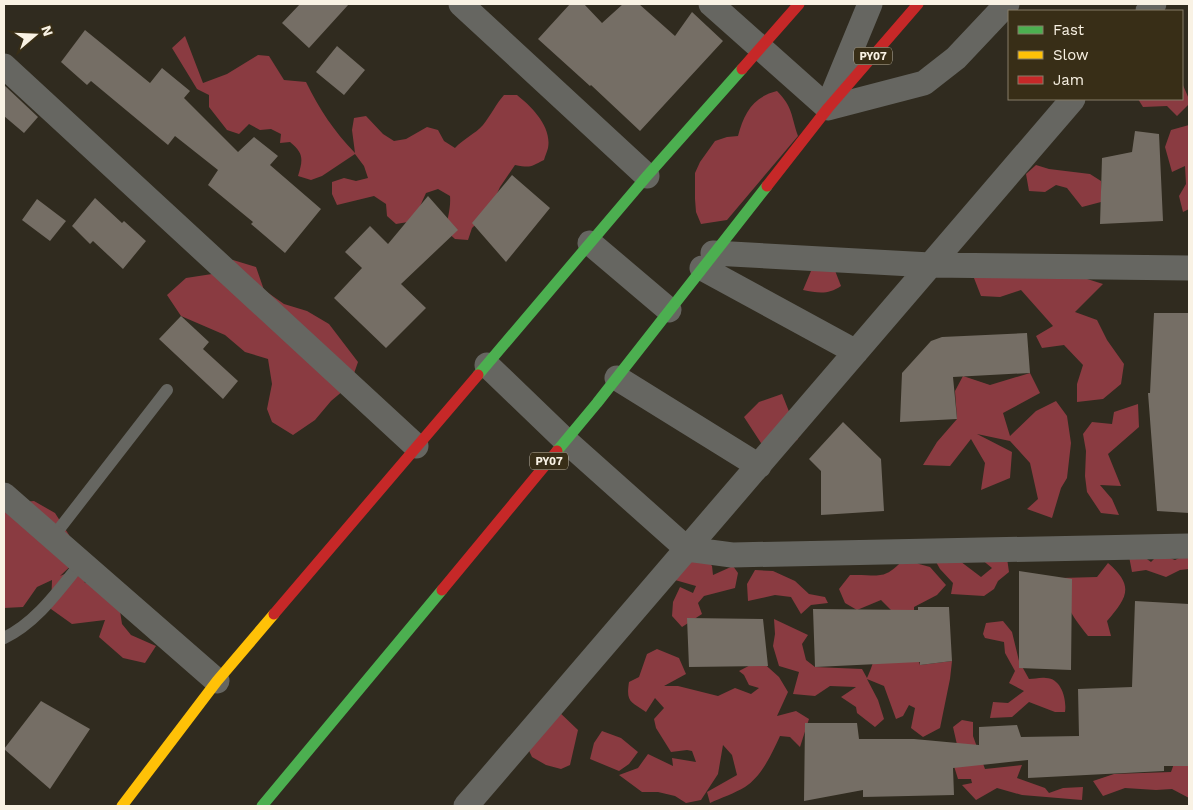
<svg xmlns="http://www.w3.org/2000/svg" width="1193" height="810" font-family="'Work Sans',sans-serif">
<rect width="100%" height="100%" fill="#302b1f"/>
<path fill="#8a3b41" d="M 185,36 L 203,83 L 227,74 L 258,55 L 269,56 L 284,80 L 306,82 C 320,110 333,130 355,153 L 352,130 L 354,118 L 366,116 L 383,134 L 394,141 L 406,139 L 427,127 L 438,130 L 444,141 L 455,148 C 463,139 475,134 483,125 C 491,115 496,104 504,95 L 517,95 C 532,107 552,127 548,148 C 547,152 545,156 544,160 C 530,167 531,168 515,165 L 500,187 L 495,198 L 481,219 L 472,228 L 468,240 L 455,239 L 446,231 C 447,218 451,209 450,196 L 438,189 L 426,193 L 417,213 L 408,222 L 396,224 L 387,216 L 386,204 L 374,196 L 337,205 L 332,194 L 332,182 L 344,178 L 356,181 L 368,178 L 364,166 L 355,154 L 322,176 L 311,180 L 298,176 C 303,160 304,153 290,142 L 280,143 L 281,134 L 271,129 L 260,130 L 249,124 L 239,134 L 227,130 L 209,107 L 209,95 L 197,89 L 172,48 Z
M 1182,83 L 1189,99 L 1189,104 L 1177,116 L 1167,106 L 1143,107 L 1138,99 L 1182,99 Z
M 777,91 C 793,107 791,116 798,136 L 727,220 L 701,224 L 696,212 L 695,199 L 695,173 L 700,162 L 715,141 L 727,137 L 738,136 C 744,113 753,97 777,91 Z
M 1189,125 L 1189,209 L 1183,212 L 1179,196 L 1186,184 L 1185,166 L 1172,172 L 1165,147 L 1171,130 Z
M 1036,165 L 1049,169 L 1090,174 L 1101,181 L 1101,202 L 1082,207 L 1067,188 L 1056,185 L 1045,192 L 1029,191 L 1026,174 Z
M 233,260 L 256,267 L 264,290 L 284,304 L 307,311 L 329,324 L 358,362 L 350,385 L 331,401 L 315,420 L 293,435 L 272,422 L 267,409 L 272,384 L 268,359 L 245,352 L 225,335 L 181,316 L 167,295 L 186,278 L 212,274 Z
M 1027,260 L 1103,284 L 1075,312 L 1097,320 L 1107,340 L 1124,364 L 1121,384 L 1103,399 L 1077,402 L 1077,384 L 1083,365 L 1064,345 L 1042,348 L 1036,336 L 1053,326 L 1021,290 L 1000,297 L 981,296 L 972,273 Z
M 825,264 L 834,268 L 841,286 C 828,295 818,293 803,290 L 811,271 Z
M 1030,373 L 1040,393 L 1003,413 L 1010,436 L 1036,411 L 1056,401 L 1067,416 L 1071,443 L 1067,478 L 1061,488 L 1052,518 L 1027,509 L 1038,499 L 1030,463 L 1010,441 L 977,434 L 1012,452 L 1010,478 L 981,490 L 985,463 L 971,439 L 950,466 L 923,465 L 937,442 L 957,419 L 955,391 L 963,376 L 990,385 Z
M 782,394 L 794,424 L 798,439 L 786,449 L 761,443 L 744,417 L 759,402 Z
M 1138,404 L 1139,427 L 1108,454 L 1121,486 L 1100,485 L 1112,499 L 1119,515 L 1101,513 L 1087,492 L 1085,476 L 1086,451 L 1083,434 L 1092,422 L 1112,424 L 1114,412 Z
M 4,490 L 8,503 L 34,501 L 55,513 L 69,535 L 77,560 L 60,576 L 79,568 L 85,583 L 98,583 L 120,611 L 122,624 L 131,635 L 156,646 L 145,663 L 123,658 L 99,637 L 105,620 L 72,624 L 51,609 L 52,580 L 37,587 L 23,607 L 4,608 Z
M 1006,551 L 1009,572 L 998,581 L 994,589 L 984,596 L 951,594 L 953,583 L 940,569 L 931,553 L 948,552 L 981,577 L 992,568 L 981,559 Z
M 1128,551 L 1140,554 L 1151,562 L 1159,554 L 1175,560 L 1189,553 L 1189,569 L 1180,570 L 1166,577 L 1146,570 L 1132,572 Z
M 701,553 L 712,566 L 713,575 L 733,566 L 738,573 L 735,588 L 704,596 L 698,603 L 702,614 L 682,627 L 672,616 L 673,602 L 680,587 L 693,593 L 696,586 L 675,580 L 676,573 Z
M 906,557 L 919,564 L 930,567 L 946,585 L 937,595 L 914,607 L 914,645 L 920,665 L 952,661 L 950,679 L 940,728 L 923,737 L 911,728 L 915,708 L 909,705 L 903,716 L 896,719 L 884,686 L 867,679 L 878,700 L 884,719 L 875,727 L 857,713 L 856,707 L 841,697 L 856,687 L 830,686 L 815,696 L 793,694 L 799,672 L 779,666 L 773,646 L 775,634 L 774,619 L 808,635 L 802,644 L 806,660 L 815,667 L 862,669 L 867,678 C 878,656 878,630 891,610 L 881,600 L 857,610 L 845,603 L 839,589 L 850,575 C 881,574 883,582 906,557 Z
M 1108,563 C 1135,586 1127,598 1107,621 L 1111,636 L 1088,636 C 1069,612 1067,608 1061,578 L 1097,577 Z
M 755,570 L 773,571 L 795,581 L 809,594 L 825,597 L 828,603 L 811,605 L 801,614 L 791,597 L 775,595 L 748,601 L 747,584 Z
M 1003,621 L 1012,632 L 1019,661 L 1029,679 C 1035,679 1040,677 1046,678 C 1061,678 1067,699 1065,712 L 1055,712 L 1029,702 L 1012,717 L 990,718 L 993,702 L 1008,703 L 1024,691 L 1009,683 L 1015,671 L 1005,653 L 1004,642 L 985,638 L 983,634 L 986,623 Z
M 657,649 L 679,658 L 686,674 L 664,686 L 678,686 L 718,696 L 735,688 L 751,694 L 759,688 L 749,685 L 744,675 L 739,671 L 760,660 L 779,677 L 788,692 L 777,716 L 796,711 L 809,719 L 800,747 L 790,737 L 780,736 C 772,753 762,776 745,787 C 735,793 721,798 710,803 L 707,792 L 737,775 L 732,755 L 723,745 L 718,774 L 701,800 L 686,803 L 675,796 L 658,792 L 642,792 L 619,775 L 638,768 L 648,754 L 673,766 L 672,758 L 696,762 L 692,751 L 687,750 L 671,752 L 656,728 L 654,719 L 664,708 L 655,698 L 646,712 C 630,701 626,702 629,682 L 639,677 L 647,654 Z
M 556,709 L 578,730 L 570,765 L 561,769 L 546,765 L 532,757 L 521,734 Z
M 962,720 L 973,722 L 973,736 L 985,769 L 1022,765 L 1017,778 L 1045,788 L 1049,793 L 1063,788 L 1083,787 L 1082,800 L 1022,795 L 997,788 L 976,800 L 962,785 L 972,783 L 971,779 L 958,779 L 953,763 L 958,749 L 953,727 Z
M 602,731 L 621,738 L 638,752 L 629,764 L 619,771 L 590,759 L 594,743 Z
M 1176,758 L 1189,759 L 1189,798 L 1172,789 L 1156,790 L 1125,788 L 1103,796 L 1093,781 L 1114,774 L 1171,772 Z"/>
<path fill="#756e65" d="M 300,4 L 349,4 L 309,48 L 282,23 Z
M 570,4 L 584,4 L 602,23 L 623,4 L 639,4 L 675,36 L 692,12 L 723,41 L 640,131 L 591,85 L 590,86 L 538,39 Z
M 85,30 L 150,83 L 162,68 L 190,91 L 184,98 L 238,152 L 254,137 L 278,156 L 270,165 L 321,209 L 285,253 L 251,224 L 253,222 L 208,185 L 218,170 L 175,136 L 168,145 L 91,81 L 87,85 L 61,62 Z
M 337,46 L 365,70 L 344,95 L 316,72 Z
M 4,85 L 38,117 L 24,133 L 4,116 Z
M 1135,131 L 1159,134 L 1163,221 L 1100,224 L 1102,158 L 1132,152 Z
M 512,175 L 550,208 L 506,262 L 472,223 Z
M 428,196 L 458,230 L 401,284 L 426,308 L 386,348 L 334,298 L 362,268 L 345,252 L 370,226 L 388,244 Z
M 95,198 L 122,223 L 124,221 L 146,241 L 123,269 L 93,241 L 90,244 L 72,226 Z
M 37,199 L 66,221 L 50,241 L 22,220 Z
M 1154,313 L 1189,313 L 1188,392 L 1189,392 L 1189,513 L 1157,511 L 1148,393 L 1150,393 Z
M 181,316 L 209,342 L 203,349 L 238,381 L 223,399 L 159,339 Z
M 1027,333 L 1030,373 L 953,377 L 957,419 L 900,422 L 902,373 L 931,341 L 942,337 Z
M 843,422 L 881,459 L 884,511 L 821,515 L 821,471 L 809,459 Z
M 1019,571 L 1072,579 L 1071,670 L 1019,668 Z
M 1135,601 L 1189,604 L 1189,766 L 1164,766 L 1164,771 L 1028,778 L 1028,760 L 953,768 L 954,795 L 863,797 L 863,790 L 804,801 L 805,723 L 857,723 L 859,739 L 914,739 L 979,745 L 979,727 L 1017,725 L 1021,737 L 1079,736 L 1078,689 L 1132,687 Z
M 918,607 L 949,607 L 952,661 L 920,665 L 920,662 L 815,667 L 813,609 L 918,610 Z
M 687,618 L 763,619 L 768,666 L 689,667 Z
M 41,701 L 90,729 L 50,789 L 4,749 Z"/>
<g fill="none" stroke-linecap="round" stroke-linejoin="round">
<path stroke="#666661" stroke-width="12" d="M 53,537 L 167,390
M 4,638 C 36,623 59,590 81,563"/>
<path stroke="#666661" stroke-width="25" d="M 461,4 L 647,176
M 711,4 L 828,108
M 1148,11 L 1154,4
M 4,66 L 416,446
M 830,101 L 870,4
M 828,108 L 924,83 L 956,58 L 1007,4
M 590,243 L 669,310
M 713,253 L 930,265 L 1189,268
M 702,268 L 856,352
M 487,365 L 566,441 L 687,549 L 732,555 L 1189,546
M 617,378 L 759,466
M 4,495 L 217,681
M 466,806 L 1073,99"/>
<path stroke="#4caf50" stroke-width="11" d="M 478,375 L 647,176 L 742,69
M 557,451 L 597,403 L 767,186
M 262,806 L 442,590"/>
<path stroke="#ffc107" stroke-width="11" d="M 122,806 L 217,681 L 274,614"/>
<path stroke="#c62828" stroke-width="11" d="M 742,69 L 799,4
M 767,186 L 828,108 L 918,4
M 442,590 L 557,451
M 274,614 L 478,375"/>
</g>
<g text-anchor="middle" dominant-baseline="central" stroke-width="5" stroke-linejoin="round" paint-order="stroke">
<g fill="#382e17" stroke="#bfb7a6" stroke-width="1">
<rect x="854" y="47.5" width="38" height="17" rx="4"/>
<rect x="530" y="452.5" width="38" height="17" rx="4"/>
</g>
<g font-size="11" font-weight="bold" fill="#f9f2e4">
<text x="873" y="56">PY07</text>
<text x="549" y="461">PY07</text>
</g>
</g>
<rect width="1193" height="810" fill="none" stroke="#f9f2e4" stroke-width="10"/>
<rect x="1008" y="10" width="175" height="90" fill="#382e17" stroke="#857c69"/>
<rect x="1018" y="26" width="25" height="8" fill="#4caf50" stroke="#857c69"/>
<text x="1053" y="35" font-size="15" fill="#f9f2e4">Fast</text>
<rect x="1018" y="51" width="25" height="8" fill="#ffc107" stroke="#857c69"/>
<text x="1053" y="60" font-size="15" fill="#f9f2e4">Slow</text>
<rect x="1018" y="76" width="25" height="8" fill="#c62828" stroke="#857c69"/>
<text x="1053" y="85" font-size="15" fill="#f9f2e4">Jam</text>
<g transform="translate(35 35) rotate(71)" stroke="#382e17" stroke-width="4" paint-order="stroke">
<path d="M0-4L9 19L0 12L-9 19Z" fill="#f9f2e4"/>
<text y="-8" font-size="14" font-weight="bold" text-anchor="middle" fill="#f9f2e4">N</text>
</g>
</svg>
